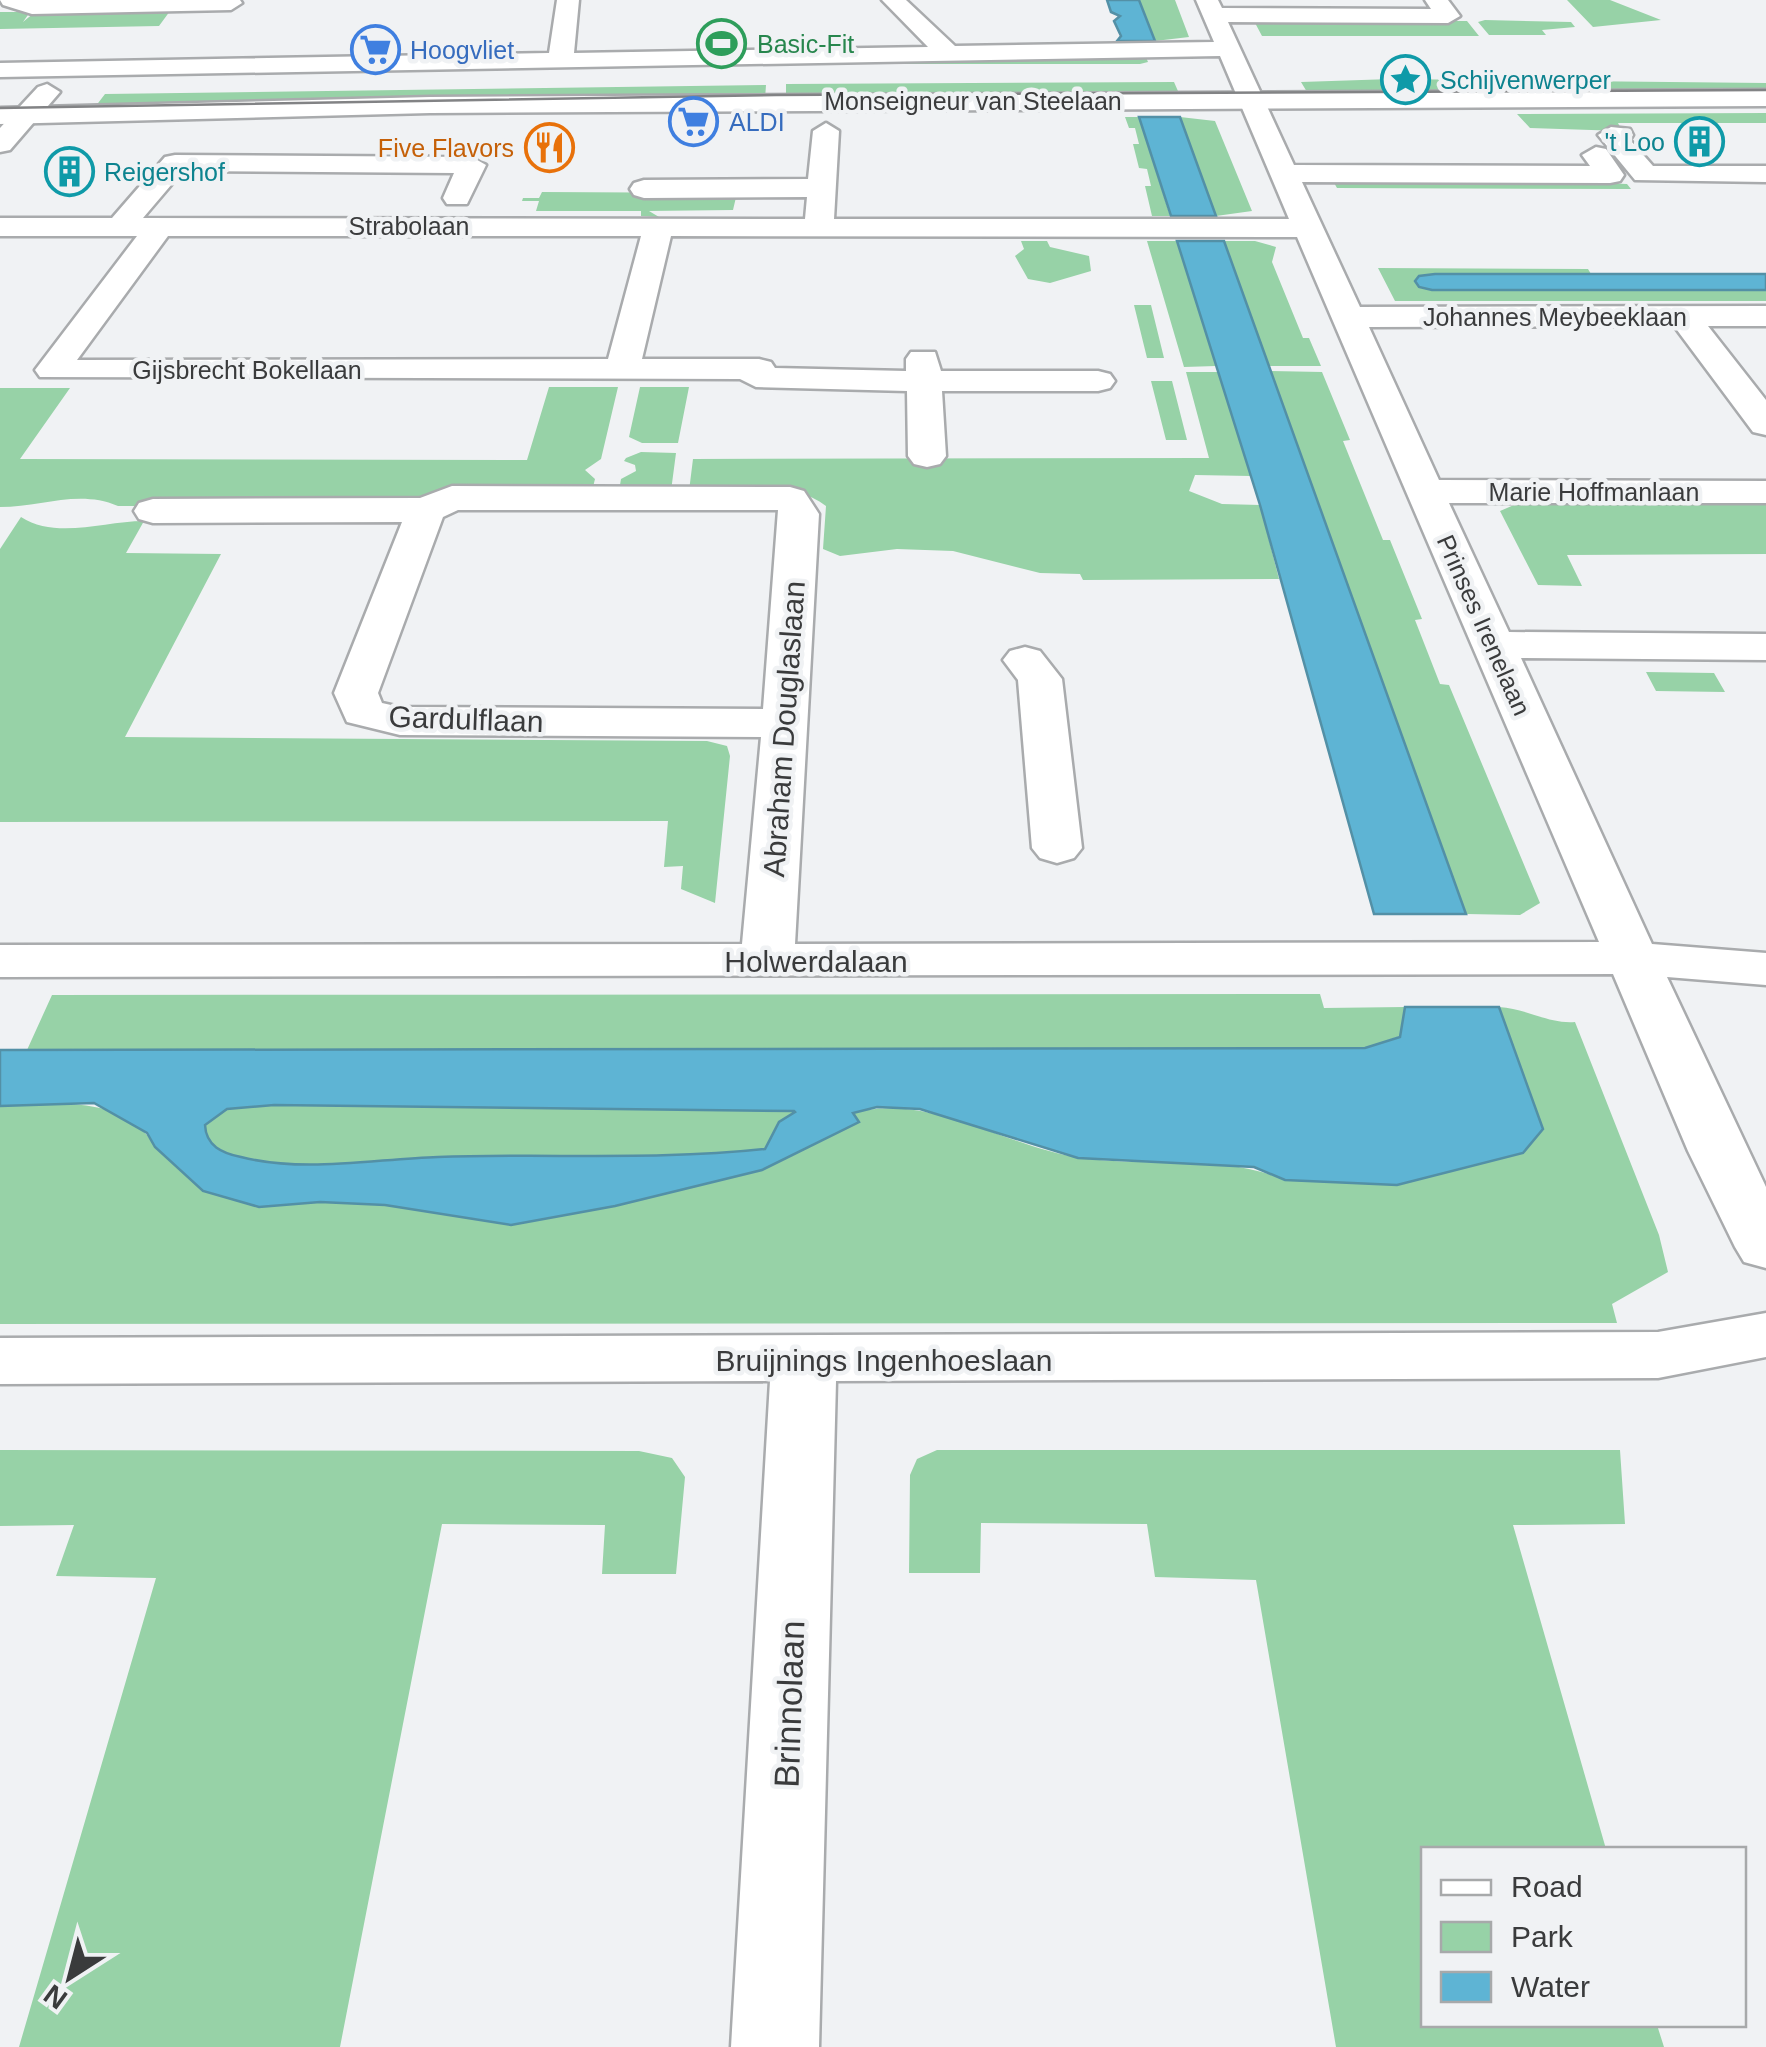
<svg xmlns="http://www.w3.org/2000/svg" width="1766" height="2047" font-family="Helvetica,sans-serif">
<rect width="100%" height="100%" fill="#f0f2f4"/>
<path fill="#97d2a7" d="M 1139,0 L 1175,0 L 1189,37 L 1155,41 Z
M 1567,0 L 1610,0 L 1661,20 L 1593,27 Z
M 170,11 L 159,26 L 0,29 L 0,12 L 30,12 L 23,22 L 35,12 Z
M 1485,20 L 1571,22 L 1575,27 L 1542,30 L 1546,35 L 1489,35 L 1478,22 Z
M 1254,21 L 1467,21 L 1479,36 L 1262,36 Z
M 1145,55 L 1148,62 L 1140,64 L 857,64 L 857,57 Z
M 1392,79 L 1766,83 L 1766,91 L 1310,97 L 1301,82 Z
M 1174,82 L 1181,98 L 786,99 L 786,84 Z
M 766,85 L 765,99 L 92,111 L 105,94 Z
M 1766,113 L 1766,123 L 1618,123 L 1622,131 L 1530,128 L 1517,114 Z
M 1125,117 L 1139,117 L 1170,216 L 1152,216 L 1145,186 L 1151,186 L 1147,169 L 1139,168 L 1133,144 L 1139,144 L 1135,128 L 1129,128 Z
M 1180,117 L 1215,121 L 1252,211 L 1216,216 Z
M 1517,180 L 1627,184 L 1631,189 L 1337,188 L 1333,181 Z
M 542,192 L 737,193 L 733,210 L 649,211 L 659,217 L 641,216 L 641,211 L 536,211 L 539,201 L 522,201 L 523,198 L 539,198 Z
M 1021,241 L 1047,241 L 1050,247 L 1089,256 L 1091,271 L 1050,283 L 1028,279 L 1015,256 L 1024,249 Z
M 1147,241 L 1177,241 L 1216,366 L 1184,367 Z
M 1224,241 L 1255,241 L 1276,247 L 1272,262 L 1303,338 L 1309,338 L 1321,366 L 1269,366 Z
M 1378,268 L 1588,269 L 1591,274 L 1419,276 L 1432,290 L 1766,290 L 1766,301 L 1395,301 Z
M 1134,305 L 1151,305 L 1164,358 L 1147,358 Z
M 1271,371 L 1322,372 L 1350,440 L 1343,441 L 1383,540 L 1390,540 L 1422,619 L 1415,620 L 1440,684 L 1449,685 L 1540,903 L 1520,915 L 1466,914 Z
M 1186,372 L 1218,372 L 1251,476 L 1195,475 L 1189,491 L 1222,504 L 1260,505 L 1279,579 L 1083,580 L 1080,574 L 1040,573 L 953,551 L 897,549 L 840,556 L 823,549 L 826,506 C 792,479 730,491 689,491 L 693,459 L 1209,458 Z
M 1151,381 L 1172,381 L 1187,440 L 1166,440 Z
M 549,387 L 618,387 L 601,459 L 585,470 L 595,479 L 592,491 L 448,490 L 373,506 L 118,506 C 79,489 41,507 0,507 L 0,388 L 70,388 L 20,459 L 527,460 Z
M 640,387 L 689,387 L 678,443 L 642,443 L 629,437 Z
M 641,452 L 676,453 L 671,491 L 619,491 L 621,479 L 636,471 L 635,465 L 624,461 L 626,458 Z
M 1514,505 L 1766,505 L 1766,554 L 1567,555 L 1582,586 L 1538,585 L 1500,511 Z
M 21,517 C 57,540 104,521 144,521 L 126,553 L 221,554 L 125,737 L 707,741 L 727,746 L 730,756 L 715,903 L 681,889 L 683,866 L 664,867 L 668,821 L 0,822 L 0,549 Z
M 1646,672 L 1714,673 L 1725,692 L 1656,691 Z
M 1320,994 L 1324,1008 L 1405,1007 L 1400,1036 L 1365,1048 L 27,1050 L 52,995 Z
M 1499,1007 C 1528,1009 1548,1024 1575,1022 L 1659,1235 L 1668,1272 L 1612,1304 L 1617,1323 L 0,1324 L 0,1106 C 52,1105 125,1092 155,1147 L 259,1207 L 320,1202 L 385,1205 L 511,1225 L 615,1206 L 762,1170 L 858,1121 L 852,1113 C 932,1092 1004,1147 1081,1158 C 1150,1168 1221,1153 1285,1180 L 1543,1129 Z
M 274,1105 L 797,1111 L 779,1122 L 765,1150 C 656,1160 547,1153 438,1157 C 374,1159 304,1173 241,1157 C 222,1153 207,1146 204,1125 L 226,1109 Z
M 0,1450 L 639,1451 L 672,1458 L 685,1477 L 676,1574 L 602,1574 L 605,1525 L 442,1524 L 340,2047 L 19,2047 L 156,1578 L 56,1576 L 74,1525 L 0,1526 Z
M 937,1450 L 1620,1450 L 1625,1524 L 1513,1525 L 1606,1849 L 1424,1850 L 1424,2024 L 1657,2025 L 1664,2047 L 1336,2047 L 1256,1580 L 1155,1577 L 1147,1524 L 981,1523 L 980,1573 L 909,1573 L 910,1475 L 917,1459 Z"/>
<path fill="#5eb4d4" stroke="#5390a6" stroke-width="2.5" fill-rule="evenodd" d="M 1107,0 L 1139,0 L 1155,41 L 1117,41 L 1121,36 L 1114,21 L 1120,16 L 1111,12 Z
M 1139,117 L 1180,117 L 1216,216 L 1171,216 Z
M 1177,241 L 1224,241 L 1466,914 L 1374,914 L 1260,505 Z
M 1435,274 L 1766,274 L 1766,290 L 1432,290 L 1419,287 L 1415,281 L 1419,276 Z
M 1405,1007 L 1499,1007 L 1543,1129 L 1523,1153 L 1397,1185 L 1285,1180 L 1254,1167 L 1078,1158 L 920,1109 L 877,1107 L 853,1113 L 859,1122 L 762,1170 L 615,1206 L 511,1225 L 385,1205 L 320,1202 L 259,1207 L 203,1191 L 155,1147 L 147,1133 L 94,1103 L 0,1106 L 0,1050 L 1365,1048 L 1400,1037 ZM 274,1105 L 794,1111 L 795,1112 L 779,1122 L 765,1149 C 656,1161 547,1153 438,1157 C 374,1159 304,1173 241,1157 C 222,1153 206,1146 205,1125 L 227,1109 Z"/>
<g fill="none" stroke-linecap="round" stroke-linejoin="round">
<defs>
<path id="minor" d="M 0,0 L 240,0 L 242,3 L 231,10 L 32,14 L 3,5 Z
M 557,0 L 579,0 L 574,53 L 928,47 L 882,0 L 906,0 L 955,46 L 1214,42 L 1196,0 L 1218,0 L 1222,8 L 1431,9 L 1425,0 L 1448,0 L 1460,16 L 1448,23 L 1228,22 L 1294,165 L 1590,166 L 1582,155 L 1596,147 L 1606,149 L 1624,175 L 1620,181 L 1610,183 L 1302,182 L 1360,307 L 1766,306 L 1766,326 L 1708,326 L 1766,400 L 1766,435 L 1753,432 L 1674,326 L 1369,327 L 1439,480 L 1766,481 L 1766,503 L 1449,503 L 1509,632 L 1766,634 L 1766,660 L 1521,658 L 1652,944 L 1766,953 L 1766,985 L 1667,977 L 1766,1187 L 1766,1268 L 1744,1262 L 1735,1247 L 1688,1151 L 1613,974 L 0,977 L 0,945 L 742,944 L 761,737 L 400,735 L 347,722 L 334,693 L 402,522 L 153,523 L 139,519 L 134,511 L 139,503 L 153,499 L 420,498 L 452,486 L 790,487 L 804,491 L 819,514 L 795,944 L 1599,942 L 1297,237 L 671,236 L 642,359 L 759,359 L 771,362 L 775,368 L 906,371 L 906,359 L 911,352 L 935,352 L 941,371 L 1098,371 L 1110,374 L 1115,381 L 1110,388 L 1098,391 L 942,391 L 946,456 L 940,464 L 927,467 L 914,464 L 908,456 L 907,391 L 756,387 L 740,379 L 40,377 L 35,370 L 137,236 L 0,236 L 0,218 L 112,218 L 165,157 L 175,155 L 472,157 L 486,165 L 467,204 L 447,204 L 443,198 L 454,173 L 183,171 L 143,218 L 805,219 L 807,197 L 644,198 L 634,195 L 630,189 L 634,183 L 644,180 L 808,179 L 813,131 L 826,123 L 839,131 L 834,219 L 1289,219 L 1220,56 L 0,77 L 0,63 L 549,53 ZM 168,236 L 641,236 L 608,359 L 77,360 ZM 458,510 L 778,510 L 763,709 L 400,707 L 382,703 L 378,693 L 443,517 Z
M 47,84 L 60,92 L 10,150 L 0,152 L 0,128 L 38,87 Z
M 1611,127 L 1630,129 L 1633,135 L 1630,140 L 1653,166 L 1766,166 L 1766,182 L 1635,180 L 1598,135 Z
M 1025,647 L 1040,651 L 1062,679 L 1082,848 L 1074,858 L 1057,863 L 1040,858 L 1032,848 L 1018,680 L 1003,660 L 1010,651 Z
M 1766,1313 L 1766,1357 L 1658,1378 L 836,1381 L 819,2047 L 731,2047 L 770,1381 L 0,1384 L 0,1338 L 1658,1332 Z"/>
<path id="major" d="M 1766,90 L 1766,106 L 430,113 L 0,124 L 0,108 L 430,97 Z"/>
</defs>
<use href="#minor" stroke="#a9abad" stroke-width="5"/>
<use href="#major" stroke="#a9abad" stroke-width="5"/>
<use href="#minor" fill="#fff" fill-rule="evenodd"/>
<use href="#major" fill="#fff" fill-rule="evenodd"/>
<path stroke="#828385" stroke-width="2.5" d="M 0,108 L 776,95 L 1766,90"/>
</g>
<defs>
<symbol id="stadium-ring" viewBox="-11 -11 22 22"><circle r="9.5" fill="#f0f2f4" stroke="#2e9e5b" stroke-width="1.5"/><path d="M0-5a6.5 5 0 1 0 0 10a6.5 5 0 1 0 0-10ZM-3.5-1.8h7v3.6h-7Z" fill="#2e9e5b"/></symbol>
<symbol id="supermarket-ring" viewBox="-11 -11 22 22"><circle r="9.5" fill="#f0f2f4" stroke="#3f7fe0" stroke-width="1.5"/><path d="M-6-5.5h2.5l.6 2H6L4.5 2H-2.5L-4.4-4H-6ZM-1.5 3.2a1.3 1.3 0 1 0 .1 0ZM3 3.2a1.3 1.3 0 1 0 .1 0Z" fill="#3f7fe0"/></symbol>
<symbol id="sight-ring" viewBox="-11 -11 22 22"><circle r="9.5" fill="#f0f2f4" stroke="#0f9aa8" stroke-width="1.5"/><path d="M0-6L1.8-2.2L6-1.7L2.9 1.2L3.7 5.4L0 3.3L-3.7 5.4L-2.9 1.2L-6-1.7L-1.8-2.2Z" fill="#0f9aa8"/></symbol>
<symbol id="building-ring" viewBox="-11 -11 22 22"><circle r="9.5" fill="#f0f2f4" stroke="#0f9aa8" stroke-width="1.5"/><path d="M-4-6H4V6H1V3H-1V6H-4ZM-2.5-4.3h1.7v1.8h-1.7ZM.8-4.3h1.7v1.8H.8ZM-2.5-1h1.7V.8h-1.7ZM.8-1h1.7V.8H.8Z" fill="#0f9aa8"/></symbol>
<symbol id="restaurant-ring" viewBox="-11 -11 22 22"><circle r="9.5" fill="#f0f2f4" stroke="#e8710a" stroke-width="1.5"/><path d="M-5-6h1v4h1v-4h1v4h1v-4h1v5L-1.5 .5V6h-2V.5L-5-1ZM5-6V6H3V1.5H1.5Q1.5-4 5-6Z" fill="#e8710a"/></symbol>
</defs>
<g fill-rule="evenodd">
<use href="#stadium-ring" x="694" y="16" width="55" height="55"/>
<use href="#supermarket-ring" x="348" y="22" width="55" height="55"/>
<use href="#sight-ring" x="1378" y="52" width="55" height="55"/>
<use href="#supermarket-ring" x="666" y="94" width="55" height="55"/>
<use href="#building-ring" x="1672" y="114" width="55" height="55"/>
<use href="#restaurant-ring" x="522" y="120" width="55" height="55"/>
<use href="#building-ring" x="42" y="144" width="55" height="55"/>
</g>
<g text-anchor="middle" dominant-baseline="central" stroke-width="9" stroke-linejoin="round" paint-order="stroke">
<g font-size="25" fill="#27864d" stroke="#f0f2f4" text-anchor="start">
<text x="757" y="44">Basic-Fit</text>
</g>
<g font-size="25" fill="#366cbe" stroke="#f0f2f4" text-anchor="start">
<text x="410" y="50">Hoogvliet</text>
<text x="729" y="122">ALDI</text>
</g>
<g font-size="25" fill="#0d838f" stroke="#f0f2f4" text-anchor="start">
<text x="1440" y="80">Schijvenwerper</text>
<text x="1665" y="142" text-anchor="end">'t Loo</text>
<text x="104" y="172">Reigershof</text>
</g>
<g font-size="25" fill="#3a3b3c" stroke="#f0f2f4">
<text x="973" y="101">Monseigneur van Steelaan</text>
<text x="409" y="226">Strabolaan</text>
<text x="1555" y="317">Johannes Meybeeklaan</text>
<text x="247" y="370">Gijsbrecht Bokellaan</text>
<text x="1594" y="492">Marie Hoffmanlaan</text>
<text transform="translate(1484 625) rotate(66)">Prinses Irenelaan</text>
</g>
<g font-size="25" fill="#c56008" stroke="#f0f2f4" text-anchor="end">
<text x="514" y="148">Five Flavors</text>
</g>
<g font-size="30" fill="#3a3b3c" stroke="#f0f2f4">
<text transform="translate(466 719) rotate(2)">Gardulflaan</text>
<text transform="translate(784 729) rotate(-86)">Abraham Douglaslaan</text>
<text x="816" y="961">Holwerdalaan</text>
<text x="884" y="1360">Bruijnings Ingenhoeslaan</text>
</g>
<g font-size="35" fill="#3a3b3c" stroke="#f0f2f4">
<text transform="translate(789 1704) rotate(-88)">Brinnolaan</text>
</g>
</g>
<rect x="1421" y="1847" width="325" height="180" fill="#f0f2f4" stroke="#a7a9aa" stroke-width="2.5"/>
<rect x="1441" y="1880" width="50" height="15" fill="#ffffff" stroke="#a7a9aa" stroke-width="2.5"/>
<text x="1511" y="1897" font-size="30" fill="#3a3b3c">Road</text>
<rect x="1441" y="1922" width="50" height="30" fill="#97d2a7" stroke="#a7a9aa" stroke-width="2.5"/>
<text x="1511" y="1947" font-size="30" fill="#3a3b3c">Park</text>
<rect x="1441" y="1972" width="50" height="30" fill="#5eb4d4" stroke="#a7a9aa" stroke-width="2.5"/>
<text x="1511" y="1997" font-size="30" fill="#3a3b3c">Water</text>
<g transform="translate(70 1977) rotate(216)" stroke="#f0f2f4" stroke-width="8" paint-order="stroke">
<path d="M0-8L18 38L0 25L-18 38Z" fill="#3a3b3c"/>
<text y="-15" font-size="28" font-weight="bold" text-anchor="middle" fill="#3a3b3c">N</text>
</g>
</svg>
